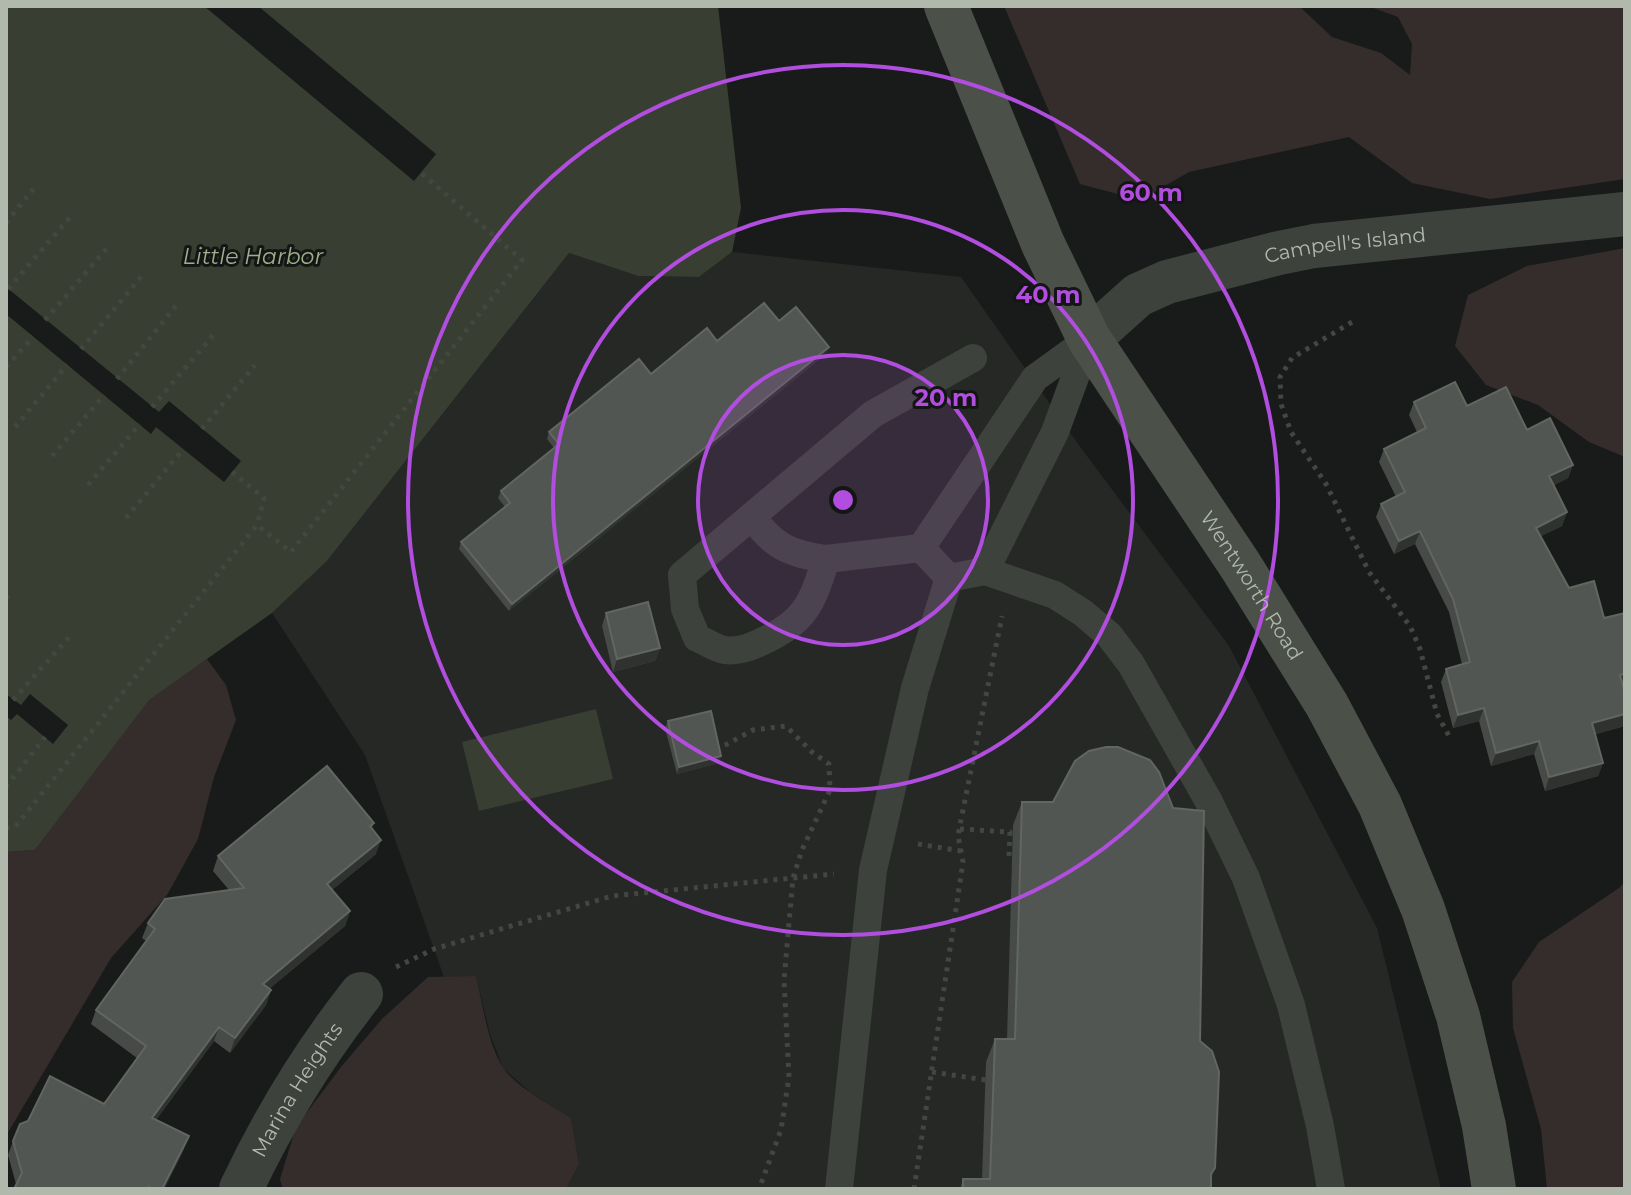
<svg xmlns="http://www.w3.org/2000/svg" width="1631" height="1195" font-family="Montserrat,sans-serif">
<rect width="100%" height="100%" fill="#191b1a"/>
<path fill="#262826" d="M 732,252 L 961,277 L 1081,448 L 1229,646 L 1377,928 L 1441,1189 L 566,1189 L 579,1164 L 571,1118 L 531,1093 L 503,1068 L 490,1034 L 476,976 L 444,977 L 365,755 L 272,613 L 327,561 L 569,253 L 638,276 L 699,277 Z"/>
<path fill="#352d2c" d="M 1004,6 L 1299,6 L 1332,37 L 1381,53 L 1410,75 L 1412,44 L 1398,17 L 1368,6 L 1625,6 L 1625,179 L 1490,199 L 1412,183 L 1349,137 L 1189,172 L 1140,200 L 1080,184 Z
M 1625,248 L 1625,457 L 1589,442 L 1538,405 L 1486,385 L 1455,346 L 1468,295 L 1527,266 Z
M 207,659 L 226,685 L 236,720 L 214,777 L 198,839 L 167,895 L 111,958 L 6,1136 L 6,852 L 35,850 L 149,699 Z
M 1625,882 L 1625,1189 L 1547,1189 L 1541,1129 L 1513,1028 L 1512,982 L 1539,942 L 1619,888 Z
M 476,976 C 483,1005 487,1040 502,1066 C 515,1087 551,1105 571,1118 L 579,1164 L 566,1189 L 283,1189 L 280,1179 L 296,1127 L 341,1067 L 382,1019 L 428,977 Z"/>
<path fill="#383e31" d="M 6,6 L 718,6 L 741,208 L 732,252 L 699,277 L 638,276 L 569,253 L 327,561 L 272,613 L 149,700 L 35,850 L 6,852 Z
M 596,709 L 613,779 L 479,811 L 462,742 Z"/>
<path fill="#191b1a" d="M 204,6 L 258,6 L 436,154 L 414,181 Z
M 6,287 L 159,412 L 169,401 L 241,461 L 224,482 L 156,427 L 151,434 L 6,314 Z
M 6,694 L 21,705 L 30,694 L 68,725 L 53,744 L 17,714 L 11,720 L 6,716 Z"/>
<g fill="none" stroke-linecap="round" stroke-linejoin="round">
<path stroke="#424741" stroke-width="5" stroke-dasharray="4 6" stroke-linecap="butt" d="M 6,223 L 35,187
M 8,289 L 72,215
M 45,320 L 108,247
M 1352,322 L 1292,358 L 1280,377 L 1281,404 L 1291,432 L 1326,484 L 1369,572 L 1410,626 L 1420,649 L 1437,714 L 1449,736
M 81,349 L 145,272
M 6,367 L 33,337
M 117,379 L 179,302
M 152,407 L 215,333
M 15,427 L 67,365
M 202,429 L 255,365
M 52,456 L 104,395
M 232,472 L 264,498 L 257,525
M 88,485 L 140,424
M 126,518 L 183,449
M 6,598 L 12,592
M 13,700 L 71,635
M 716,750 L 753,730 L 786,726 L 812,752 L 829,764 L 830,790 L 802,850 L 793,878 L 784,980 L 789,1077 L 781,1130 L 759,1189
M 6,787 L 45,737
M 6,828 L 15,827 L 257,525 L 291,552 L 522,260 L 421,173
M 960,829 L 1010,832 L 1009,857 L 1013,857
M 918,844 L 961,851
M 396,967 L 434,949 L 612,896 L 834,874
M 932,1072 L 986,1080
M 914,1189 L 963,862 L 958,835 L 1002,616"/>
<path stroke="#3e423d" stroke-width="28" d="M 973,358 L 873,414 L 682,575 L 685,609 L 697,638 C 705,641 716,649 725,650 C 737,652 751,647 761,642 C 806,622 812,603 826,559 L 921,548 L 1035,378 L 1089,339
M 752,516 C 772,546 790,554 826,559
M 985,571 L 1055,432 L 1089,339
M 949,578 L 985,571 L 1055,595 L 1083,613 L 1109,635 L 1131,664 L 1208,800 L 1246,878 L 1291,1005 L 1320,1126 L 1331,1189
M 839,1189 L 873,870 L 915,688 L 949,578 L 921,548"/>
<g stroke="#3e423d" stroke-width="44">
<path id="s1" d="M 1089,339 L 1138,295 L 1167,282 L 1279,253 L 1314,246 L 1625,214"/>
<path id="s2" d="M 241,1189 C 274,1119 313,1055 361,994"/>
</g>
<path stroke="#4b5049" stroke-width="44" id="s3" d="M 946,6 L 1043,244 L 1089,339 L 1240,565 L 1327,705 L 1380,805 L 1423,909 L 1458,1016 L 1484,1126 L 1494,1189"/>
</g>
<path fill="#474a47" d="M 779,321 L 826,354 L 509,611 L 459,549 L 461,542 L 505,507 L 498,498 L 501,491 L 554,448 L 547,439 L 549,432 L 651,374 L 717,341 Z
M 1414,402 L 1467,406 L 1527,430 L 1573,465 L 1568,478 L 1554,485 L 1567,512 L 1562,526 L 1541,536 L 1569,588 L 1604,618 L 1625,613 L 1625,686 L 1623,686 L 1625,693 L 1625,726 L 1595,734 L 1603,763 L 1598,776 L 1545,791 L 1534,754 L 1491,766 L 1479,721 L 1453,728 L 1441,682 L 1446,669 L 1462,664 L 1449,612 L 1415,544 L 1394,554 L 1376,517 L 1381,504 L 1396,497 L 1379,462 L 1384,449 L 1417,432 L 1409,415 Z
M 606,613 L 660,648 L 655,661 L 613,672 L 602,626 Z
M 668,721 L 721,756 L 719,763 L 677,774 L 665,728 Z
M 1022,802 L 1200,1041 L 1215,1168 L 1211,1178 L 1211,1189 L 960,1189 L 963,1179 L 982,1179 L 986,1062 L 995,1039 L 1007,1039 L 1013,825 Z
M 374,823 L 372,828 L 376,854 L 332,890 L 350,911 L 345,926 L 269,989 L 271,990 L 266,1005 L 230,1053 L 214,1041 L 156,1120 L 189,1136 L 183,1151 L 164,1189 L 14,1189 L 16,1184 L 8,1155 L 13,1141 L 104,1104 L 137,1058 L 91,1024 L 96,1010 L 146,941 L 142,938 L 148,923 L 229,890 L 213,871 L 218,856 Z"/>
<path fill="#303230" d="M 829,347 L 826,354 L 509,611 L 512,604 Z
M 1573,465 L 1568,478 L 1544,490 L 1549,476 Z
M 1567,512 L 1562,526 L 1531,541 L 1536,528 Z
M 1420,531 L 1415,544 L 1394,554 L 1399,541 Z
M 660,648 L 655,661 L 613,672 L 617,659 Z
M 1625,674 L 1625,686 L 1615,689 L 1620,675 Z
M 1484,708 L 1479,721 L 1453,728 L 1458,715 Z
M 1625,714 L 1625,726 L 1587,737 L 1592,723 Z
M 1539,741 L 1534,754 L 1491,766 L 1496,753 Z
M 721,756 L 719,763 L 677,774 L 679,767 Z
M 1603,763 L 1598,776 L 1545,791 L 1549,777 Z
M 381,840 L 376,854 L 322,898 L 327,884 Z
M 350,911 L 345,926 L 257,999 L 263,984 Z
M 271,990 L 266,1005 L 230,1053 L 235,1038 Z
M 219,1027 L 214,1041 L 147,1132 L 152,1118 Z
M 189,1136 L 183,1151 L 164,1189 L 162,1189 Z"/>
<path fill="#525652" stroke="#616660" stroke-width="2" d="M 764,303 L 779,321 L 796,307 L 829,347 L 512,604 L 461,542 L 510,503 L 501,491 L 559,444 L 549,432 L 639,359 L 651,374 L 707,328 L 717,341 Z
M 1455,382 L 1467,406 L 1506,387 L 1527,430 L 1550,418 L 1573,465 L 1549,476 L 1567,512 L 1536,528 L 1569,588 L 1594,581 L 1604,618 L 1625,613 L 1625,674 L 1620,675 L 1625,693 L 1625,714 L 1592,723 L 1603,763 L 1549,777 L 1539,741 L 1496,753 L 1484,708 L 1458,715 L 1446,669 L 1470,662 L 1453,599 L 1420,531 L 1399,541 L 1381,504 L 1405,492 L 1384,449 L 1426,428 L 1414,402 Z
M 648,602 L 660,648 L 617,659 L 606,613 Z
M 711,711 L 721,756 L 679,767 L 668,721 Z
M 1106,747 L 1118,747 L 1150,760 L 1159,772 L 1173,808 L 1204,811 L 1200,1041 L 1212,1051 L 1219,1072 L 1215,1168 L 1211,1174 L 1211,1189 L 963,1189 L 963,1179 L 990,1179 L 995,1039 L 1015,1039 L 1022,802 L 1053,802 L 1075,761 L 1089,751 Z
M 327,766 L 374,823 L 370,826 L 381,840 L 327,884 L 350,911 L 263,984 L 271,990 L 235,1038 L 219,1027 L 152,1118 L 189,1136 L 162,1189 L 152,1189 L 149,1187 L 148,1189 L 14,1189 L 22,1173 L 13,1141 L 20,1124 L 28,1121 L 50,1076 L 104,1104 L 146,1046 L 96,1010 L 155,929 L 148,923 L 165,899 L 244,888 L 218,856 Z"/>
<circle cx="843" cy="500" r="145" fill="#b14edf" fill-opacity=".12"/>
<g fill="none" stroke="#b14edf" stroke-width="4">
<circle cx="843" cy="500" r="145"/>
<circle cx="843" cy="500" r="290"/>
<circle cx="843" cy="500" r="435"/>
</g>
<g text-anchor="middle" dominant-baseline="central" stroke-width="6" stroke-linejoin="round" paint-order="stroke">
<g font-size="20" fill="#b1b9ad" stroke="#141615">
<text stroke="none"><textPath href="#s1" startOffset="280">Campell's Island</textPath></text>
<text stroke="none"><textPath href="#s3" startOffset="658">Wentworth Road</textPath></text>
<text stroke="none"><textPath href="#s2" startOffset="114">Marina Heights</textPath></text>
</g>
<g font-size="22" font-style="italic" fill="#9db089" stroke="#141615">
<text x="253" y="256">Little Harbor</text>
</g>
</g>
<circle cx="843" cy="500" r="12" fill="#b14edf" stroke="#141615" stroke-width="4"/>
<g font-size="24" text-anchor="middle" font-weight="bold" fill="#b14edf" stroke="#141615" stroke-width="6" stroke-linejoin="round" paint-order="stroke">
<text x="1151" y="201">60 m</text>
<text x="1048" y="303">40 m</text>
<text x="946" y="406">20 m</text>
</g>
<rect width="1631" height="1195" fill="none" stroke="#b1b9ad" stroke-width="16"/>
</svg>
